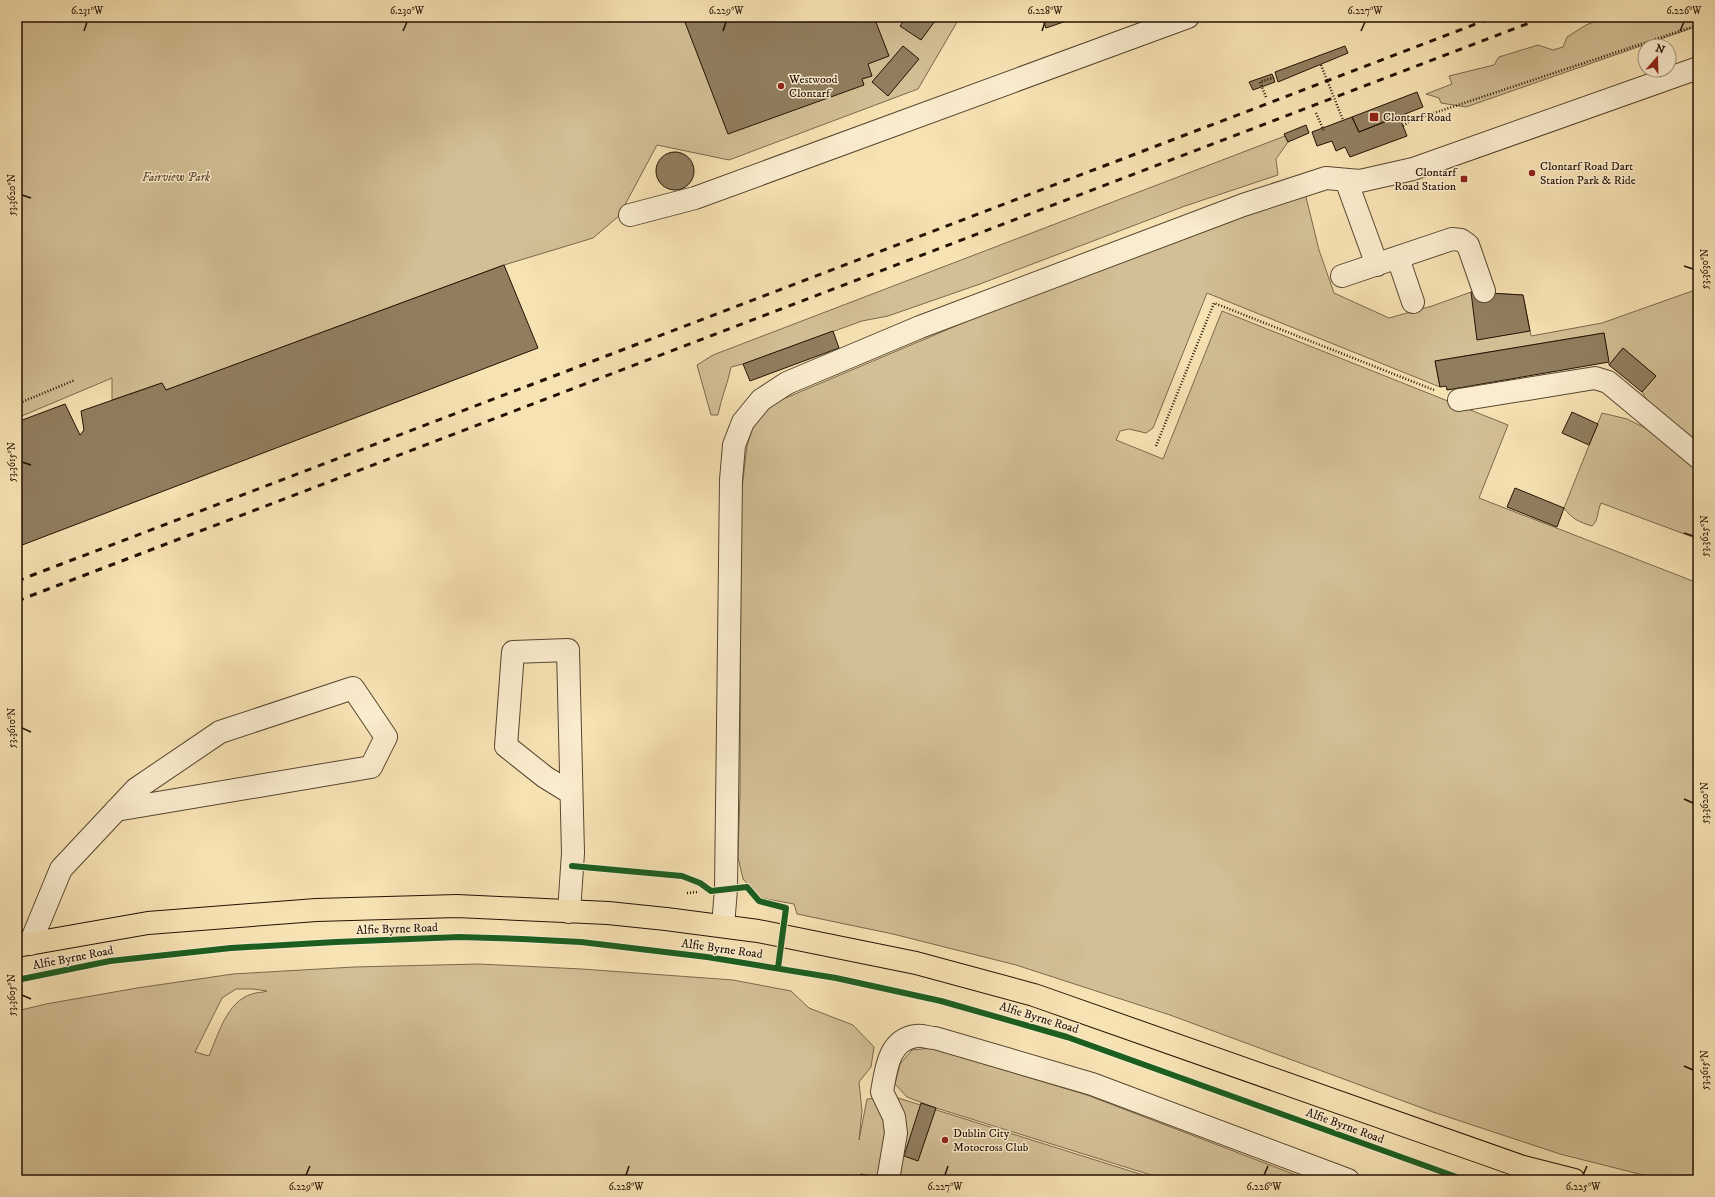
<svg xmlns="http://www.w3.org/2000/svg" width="1715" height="1197" font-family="'IM FELL DW Pica',serif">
<rect width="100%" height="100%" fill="#f7e2b3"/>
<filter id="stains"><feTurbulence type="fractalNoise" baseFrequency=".005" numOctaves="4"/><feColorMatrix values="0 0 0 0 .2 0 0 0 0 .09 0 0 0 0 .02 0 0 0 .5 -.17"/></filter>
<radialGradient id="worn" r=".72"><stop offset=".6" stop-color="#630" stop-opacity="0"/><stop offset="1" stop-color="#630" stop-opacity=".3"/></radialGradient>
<path fill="#d3bf95" stroke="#7b684c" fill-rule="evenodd" d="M 17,17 L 960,17 L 918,89 L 729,160 L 657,145 L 619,216 L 593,238 L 504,265 L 166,390 L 161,383 L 112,400 L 112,378 L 17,418 Z
M 1606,17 L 1698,17 L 1698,26 L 1466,107 L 1441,103 L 1439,98 L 1426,94 L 1452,84 L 1449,76 L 1494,65 L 1499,57 L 1538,45 L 1553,50 L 1563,47 L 1567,37 L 1586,25 Z
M 1285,136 L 1288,142 L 1276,159 L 1278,175 L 1185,206 L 980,284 L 888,316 L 862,321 L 743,364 L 731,367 C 728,383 721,398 718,415 L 711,415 L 697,365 L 713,355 Z
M 1305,193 L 1319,250 L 1334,293 L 1389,318 L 1432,306 L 1471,292 L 1523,295 L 1531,336 L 1602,323 L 1698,289 L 1698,443 L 1649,403 L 1642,392 L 1655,375 L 1623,348 L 1609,365 L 1604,333 L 1435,361 L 1440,387 L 1207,293 L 1153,428 L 1146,433 L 1129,429 L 1120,431 L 1116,440 L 1163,459 L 1222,311 L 1508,425 L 1479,498 L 1698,583 L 1698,1180 L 1668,1180 L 1655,1178 L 1560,1154 L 1433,1112 L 1170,1015 L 1016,965 L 893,934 L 797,914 L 794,904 L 761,898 L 743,879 L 738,857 L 740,795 L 741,496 L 747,446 L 754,424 L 769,405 L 977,317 Z
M 1602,413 L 1627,419 L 1653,432 L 1698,469 L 1698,539 L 1601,503 C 1597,511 1599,520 1592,526 C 1579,522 1572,519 1564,508 Z
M 479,964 L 582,969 L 733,980 L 791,991 L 809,1008 L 853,1025 L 874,1047 L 871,1067 L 859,1082 L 862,1111 L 859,1140 L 867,1099 L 895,1097 L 1159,1180 L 17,1180 L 17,1011 L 46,1004 L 137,988 L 233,974 L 354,967 ZM 236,989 L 253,989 L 267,991 C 262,993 257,992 252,994 C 227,1001 218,1035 209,1056 L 195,1052 L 222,998 Z
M 931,1048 L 1087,1095 L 1309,1180 L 1167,1180 L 936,1108 L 907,1097 L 895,1084 L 900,1064 L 912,1050 Z"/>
<path fill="#917e5f" stroke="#231203" d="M 683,17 L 874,17 L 889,56 L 868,64 L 872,76 L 862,79 L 864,85 L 728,134 Z
M 907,17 L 938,17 L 921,40 L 900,26 Z
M 1042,17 L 1078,17 L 1046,28 Z
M 903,46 L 919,59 L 888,96 L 872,82 Z
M 1345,46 L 1348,53 L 1278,82 L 1275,72 Z
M 1272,74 L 1275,82 L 1253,90 L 1249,82 Z
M 1417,92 L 1423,107 L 1359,132 L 1352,117 Z
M 1399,116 L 1407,136 L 1350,157 L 1345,147 L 1336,151 L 1332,141 L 1317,146 L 1312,132 L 1352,117 L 1359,132 Z
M 1306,125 L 1309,133 L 1288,142 L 1284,134 Z
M656 171a19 19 0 1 1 38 0a19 19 0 1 1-38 0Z
M 504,265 L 538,348 L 17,547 L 17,422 L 65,404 L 80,435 L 84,430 L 81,411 L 162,383 L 166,390 Z
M 1471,292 L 1523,295 L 1530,331 L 1477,340 Z
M 833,331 L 839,348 L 750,381 L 743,364 Z
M 1604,333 L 1609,362 L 1447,390 L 1446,386 L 1440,387 L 1435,361 Z
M 1623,348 L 1656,376 L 1642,392 L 1609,365 Z
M 1572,412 L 1598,424 L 1589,445 L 1562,433 Z
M 1515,488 L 1564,508 L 1557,527 L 1507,507 Z
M 921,1103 L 936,1108 L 918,1161 L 904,1156 Z
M 861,1174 L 877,1177 L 876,1180 L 859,1180 Z"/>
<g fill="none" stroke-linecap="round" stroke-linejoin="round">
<defs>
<path id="minor" d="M 1346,180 L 1377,265
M 630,215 L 695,198 L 1188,17
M 1398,258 L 1413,302
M 1342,276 L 1452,239 L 1461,240 L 1468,245 L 1484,291
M 1459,400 L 1595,378 L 1608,382 L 1698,457
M 569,912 L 573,853 L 568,650 L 513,652 L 506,746 L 545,777 L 571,793
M 723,926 L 726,889 L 731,480 L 734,445 L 743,422 L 761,400 L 787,383 L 920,327 L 1243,205 L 1326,178 L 1360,181 L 1413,169 L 1698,68
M 30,944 L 61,869 L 136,789 L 220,732 L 353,688 L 386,737 L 371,767 L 116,810
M 888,1180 L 896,1133 L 894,1117 L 882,1092 C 886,1070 888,1040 916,1036 C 922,1035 929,1038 935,1038 L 1092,1084 L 1348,1180"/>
<path id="major" d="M 17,946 L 148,923 L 316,910 L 457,906 L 608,913 L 666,919 L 758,931 L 916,963 L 1034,995 L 1523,1167 L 1574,1180"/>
</defs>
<use href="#minor" stroke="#58462f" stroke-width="24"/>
<use href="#major" stroke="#231203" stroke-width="24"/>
<path stroke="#231203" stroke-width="2.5" stroke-dasharray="1 2" stroke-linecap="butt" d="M 1266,97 L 1260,82 L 1276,77
M 1316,113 L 1324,131
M 1403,126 L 1410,121 L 1698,25
M 17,404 L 75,380
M 1156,446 L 1214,303 L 1434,390
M 687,893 L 698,892"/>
<use href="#minor" stroke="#faecce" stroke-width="22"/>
<use href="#major" stroke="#f7e2b3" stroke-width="22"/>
<path stroke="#231203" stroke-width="3" stroke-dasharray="7 7" stroke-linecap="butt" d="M 17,581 L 1494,17
M 17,601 L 1545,17"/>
<path stroke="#231203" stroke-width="2.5" stroke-dasharray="1 2" stroke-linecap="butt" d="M 1321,65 L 1343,120"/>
<defs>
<path id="cycleway" d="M 572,866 L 682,876 L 700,883 L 711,891 L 747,887 L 759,901 L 786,908 L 778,968
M 17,980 L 110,961 L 231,948 L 336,942 L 459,937 L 522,939 L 581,942 L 707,957 L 836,978 L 941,1001 L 1067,1037 L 1465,1180"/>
</defs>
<use href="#cycleway" stroke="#faecce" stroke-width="8"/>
<use href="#cycleway" stroke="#1b5e20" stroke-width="6"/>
</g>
<path fill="none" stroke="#231203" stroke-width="1.5" d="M 84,31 L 87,22M 403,31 L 407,22M 723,31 L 726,22M 1042,31 L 1045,22M 1361,31 L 1365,22M 1680,31 L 1684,22M 22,195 L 31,198M 1684,266 L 1693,269M 22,462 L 31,465M 1684,533 L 1693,536M 22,728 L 31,732M 1684,799 L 1693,803M 22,995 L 31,999M 1684,1066 L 1693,1070M 306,1175 L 310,1166M 626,1175 L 629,1166M 945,1175 L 948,1166M 1264,1175 L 1268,1166M 1583,1175 L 1587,1166"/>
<g fill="#8f2418" stroke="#faecce" stroke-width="1.5">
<circle cx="781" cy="86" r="4"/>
<rect x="1369" y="112" width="10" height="10" rx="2"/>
<circle cx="1532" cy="173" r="4"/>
<rect x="1460" y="175" width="8" height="8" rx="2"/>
<circle cx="945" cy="1140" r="4"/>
</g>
<g text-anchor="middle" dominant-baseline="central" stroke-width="3" stroke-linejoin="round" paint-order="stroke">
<g font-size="12" fill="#231203" stroke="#faecce" text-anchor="start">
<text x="789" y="79">Westwood<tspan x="789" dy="14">Clontarf</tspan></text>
<text x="1383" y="117">Clontarf Road</text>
<text x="1540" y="166">Clontarf Road Dart<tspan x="1540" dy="14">Station Park &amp; Ride</tspan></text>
<text x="1456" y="172" text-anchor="end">Clontarf<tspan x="1456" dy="14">Road Station</tspan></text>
<text x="953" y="1133">Dublin City<tspan x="953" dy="14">Motocross Club</tspan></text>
</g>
<g font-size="12" font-style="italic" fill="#614f36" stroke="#faecce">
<text x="176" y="177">Fairview Park</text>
</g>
<g font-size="12" fill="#231203" stroke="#faecce">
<text transform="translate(397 929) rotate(-2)">Alfie Byrne Road</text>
<text transform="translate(722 949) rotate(8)">Alfie Byrne Road</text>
<text transform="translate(73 958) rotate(-11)">Alfie Byrne Road</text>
<text transform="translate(1039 1018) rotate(17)">Alfie Byrne Road</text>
<text transform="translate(1345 1126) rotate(20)">Alfie Byrne Road</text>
</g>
</g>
<rect width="1715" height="1197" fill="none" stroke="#f7e2b3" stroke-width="44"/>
<g transform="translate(1657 58) rotate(20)"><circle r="19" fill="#faecce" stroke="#a4957d"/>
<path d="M0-3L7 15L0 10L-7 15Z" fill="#8f2418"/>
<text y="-6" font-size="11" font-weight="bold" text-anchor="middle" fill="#231203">N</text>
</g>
<rect x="22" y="22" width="1671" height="1153" fill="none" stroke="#231203" stroke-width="1.5"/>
<g font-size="10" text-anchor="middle" fill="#231203">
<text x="87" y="14">6.231°W</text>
<text x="407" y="14">6.230°W</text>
<text x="726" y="14">6.229°W</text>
<text x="1045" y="14">6.228°W</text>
<text x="1365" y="14">6.227°W</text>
<text x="1684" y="14">6.226°W</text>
<text transform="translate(11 195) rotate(-90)" y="4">53.3620°N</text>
<text transform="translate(1704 269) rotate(-90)" y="4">53.3630°N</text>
<text transform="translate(11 462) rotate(-90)" y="4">53.3615°N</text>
<text transform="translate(1704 536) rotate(-90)" y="4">53.3625°N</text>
<text transform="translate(11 728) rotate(-90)" y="4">53.3610°N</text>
<text transform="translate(1704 803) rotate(-90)" y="4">53.3620°N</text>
<text transform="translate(11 995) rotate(-90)" y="4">53.3605°N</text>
<text transform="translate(1704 1070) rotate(-90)" y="4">53.3615°N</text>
<text x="306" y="1190">6.229°W</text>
<text x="626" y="1190">6.228°W</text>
<text x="945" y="1190">6.227°W</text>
<text x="1264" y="1190">6.226°W</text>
<text x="1583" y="1190">6.225°W</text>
</g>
<rect width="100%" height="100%" filter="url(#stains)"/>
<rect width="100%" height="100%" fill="url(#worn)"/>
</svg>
